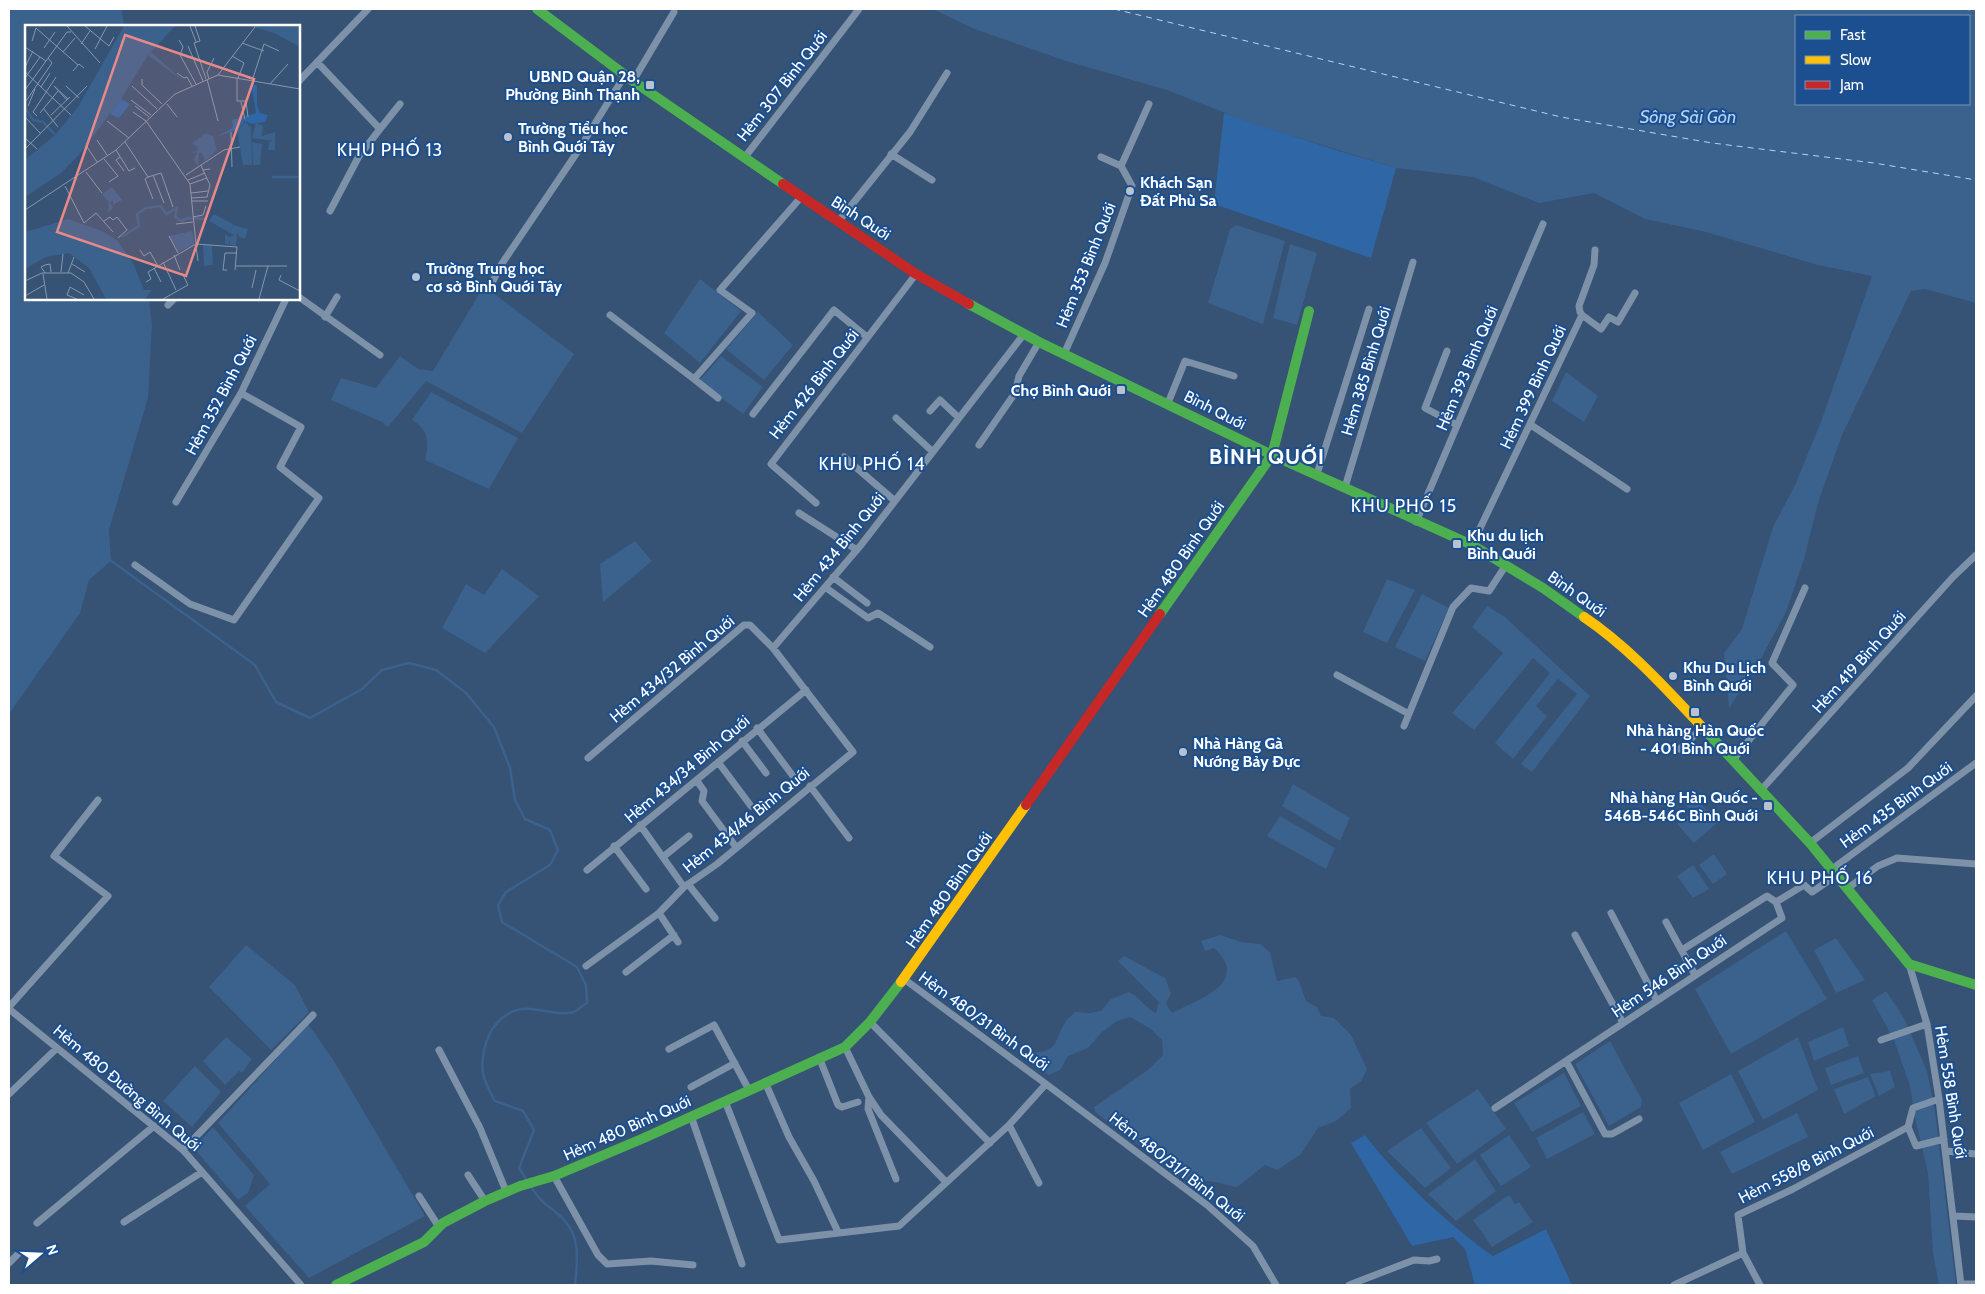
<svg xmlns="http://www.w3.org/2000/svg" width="1985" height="1294" font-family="Cabin,sans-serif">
<rect width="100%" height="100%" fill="#365274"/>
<path fill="#2f66a5" d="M 1224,113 L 1339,151 L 1396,168 L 1371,258 L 1214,204 Z
M 1365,1135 C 1397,1177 1450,1226 1493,1256 L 1546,1229 L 1572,1285 L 1475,1285 L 1465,1249 L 1453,1237 L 1412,1246 L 1351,1143 Z"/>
<path fill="#3b618d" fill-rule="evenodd" d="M 9,9 L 122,9 L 124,26 L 26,26 L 26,299 L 149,299 L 152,325 L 148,398 L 109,530 L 111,561 L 89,580 L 80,613 L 9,714 Z
M 933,9 L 1976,9 L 1976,303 L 1925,289 L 1911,291 L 1842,435 L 1819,500 L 1804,559 L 1786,612 L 1758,664 L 1729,708 L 1724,653 L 1742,629 L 1773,527 L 1796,483 L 1822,419 L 1872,276 L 1818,265 L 1706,232 L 1645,219 L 1594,193 L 1539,203 L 1473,177 L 1396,168 L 1248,122 L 1167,90 L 1066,61 L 972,28 ZM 1796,16 L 1969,16 L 1969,104 L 1796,104 Z
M 1236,225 L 1285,241 L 1263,324 L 1208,303 L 1230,229 Z
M 1290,244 L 1317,253 L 1297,325 L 1273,318 Z
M 700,279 L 741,311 L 700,363 L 664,333 Z
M 484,286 L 574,354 L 522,433 L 426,381 L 388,427 L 382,422 L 331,400 L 341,378 L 376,388 L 400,356 L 418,369 L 433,371 Z
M 758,312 L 793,345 L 764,380 L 726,349 Z
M 721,356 L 763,387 L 743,414 L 699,381 Z
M 1566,372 L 1598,396 L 1584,422 L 1552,401 Z
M 431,392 L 518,438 L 489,489 L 425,460 C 429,441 429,431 412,420 Z
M 635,541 L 652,561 L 603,602 L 600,564 Z
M 502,569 L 539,596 L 485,653 L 442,628 L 466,584 L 484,595 Z
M 1387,579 L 1415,590 L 1387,643 L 1363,632 Z
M 1422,594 L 1449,608 L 1425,661 L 1395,647 Z
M 1487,606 L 1505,617 L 1590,696 L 1532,772 L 1521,764 L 1577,694 L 1558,679 L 1536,706 L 1547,716 L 1513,759 L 1495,743 L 1550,673 L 1533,658 L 1474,730 L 1452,713 L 1503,653 L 1472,627 Z
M 1293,784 L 1350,818 L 1340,841 L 1282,806 Z
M 1692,793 L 1717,823 L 1694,843 L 1677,824 L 1692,812 L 1682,801 Z
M 1280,816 L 1335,848 L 1326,869 L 1267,836 Z
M 1714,854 L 1727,874 L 1713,884 L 1699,865 Z
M 1693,865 L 1709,889 L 1693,898 L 1677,876 Z
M 1786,931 L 1827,999 L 1731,1054 L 1695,989 Z
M 1220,935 L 1241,942 L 1260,944 L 1270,952 L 1277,981 L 1295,977 L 1299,981 L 1306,1001 L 1317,1007 L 1321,1016 L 1334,1018 L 1351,1035 L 1367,1069 L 1361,1081 L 1350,1089 L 1351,1108 L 1336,1121 L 1318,1128 L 1300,1155 L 1277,1170 L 1265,1165 L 1237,1187 C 1220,1184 1208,1177 1190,1183 L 1095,1112 L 1094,1107 L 1148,1070 L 1163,1055 L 1162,1040 L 1151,1029 L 1130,1017 L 1117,1021 L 1101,1033 L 1088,1048 L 1068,1056 L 1060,1070 L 1049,1075 L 1032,1064 L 1029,1059 L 1034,1053 C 1060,1049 1053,1043 1064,1024 C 1066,1020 1071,1016 1075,1012 L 1090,1013 L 1101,1011 L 1111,999 L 1129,992 C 1141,998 1145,1008 1156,1013 L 1159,1002 L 1118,961 L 1124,956 L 1165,978 L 1171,993 L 1166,1004 L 1172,1013 C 1197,1000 1252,983 1214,948 L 1205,951 L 1201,941 Z
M 1836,938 L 1865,980 L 1836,993 L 1814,950 Z
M 246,945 L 295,985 L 309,1012 L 271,1050 L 209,987 Z
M 1886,991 L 1904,1018 L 1927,1071 L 1935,1111 L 1956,1285 L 1939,1285 L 1933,1253 L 1928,1173 L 1915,1118 L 1910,1086 L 1894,1040 L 1872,1000 Z
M 308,1024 L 334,1061 L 425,1216 L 309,1278 L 245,1206 L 270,1184 L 218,1123 Z
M 1843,1027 L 1849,1046 L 1814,1061 L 1808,1042 Z
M 226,1037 L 252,1059 L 242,1073 L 239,1071 L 225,1085 L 203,1061 Z
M 1798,1037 L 1818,1090 L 1763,1120 L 1738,1071 Z
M 1610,1041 L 1642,1100 L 1641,1107 L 1609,1126 L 1575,1064 Z
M 1858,1056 L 1864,1073 L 1831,1085 L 1825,1068 Z
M 195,1066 L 221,1092 L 192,1127 L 163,1101 Z
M 1890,1071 L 1895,1087 L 1879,1096 L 1870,1074 Z
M 1564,1073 L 1581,1106 L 1532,1132 L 1514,1103 Z
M 1731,1074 L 1755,1122 L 1703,1150 L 1679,1103 Z
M 1868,1077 L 1876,1096 L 1844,1114 L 1834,1089 Z
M 1478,1089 L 1506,1129 L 1457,1164 L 1426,1123 Z
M 1583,1112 L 1595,1134 L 1547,1159 L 1536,1138 Z
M 1797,1113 L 1808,1137 L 1732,1174 L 1720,1152 Z
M 213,1127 L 254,1175 L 248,1193 L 238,1200 L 194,1148 Z
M 1421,1128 L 1451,1168 L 1425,1188 L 1387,1151 Z
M 1509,1135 L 1531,1167 L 1501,1186 L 1480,1155 Z
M 1475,1159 L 1496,1191 L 1456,1221 L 1428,1194 Z
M 1509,1195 L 1515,1204 L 1519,1202 L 1533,1222 L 1492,1247 L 1473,1220 Z"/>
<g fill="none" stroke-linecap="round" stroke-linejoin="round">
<path stroke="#3b618d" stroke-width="2.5" d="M 110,560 L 255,665 L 276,702 L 310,718 L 362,689 L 382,670 L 409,663 L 436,670 L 466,693 L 494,727 L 510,768 L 515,800 L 525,819 L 550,830 L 558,850 L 550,865 L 506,892 L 498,905 L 502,922 L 577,967 L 586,985 L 587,1003 C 583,1005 578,1010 574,1012 C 561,1016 544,1010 531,1009 C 509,1007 492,1023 486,1043 C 479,1068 482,1078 495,1101 L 523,1111 L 534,1130 L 519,1168 L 527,1181
M 530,1185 C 542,1206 552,1206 565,1221 C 581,1239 577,1263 575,1285"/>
<path stroke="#b5d3f5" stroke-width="1" stroke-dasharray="6 5" stroke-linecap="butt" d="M 1114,9 L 1561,117 L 1712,143 L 1874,163 L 1976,180
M 1964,9 L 1976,11"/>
<path stroke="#7d92a8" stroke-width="7" d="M 317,62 L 380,129 L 400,104
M 299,81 L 368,9
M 633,81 L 674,12
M 891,154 L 932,180
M 745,157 L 859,9
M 1101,157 L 1121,166
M 330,211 L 359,156 L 380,129
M 838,222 L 910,132 L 947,73
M 491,285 L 501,265 L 578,151 L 625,75
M 299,297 L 380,355
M 168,305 L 174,299
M 610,315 L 694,379 L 752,313 L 720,290 L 802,196
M 1582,315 L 1580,312 L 1579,306 L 1594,265 L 1595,250
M 325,317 L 337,297
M 1447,351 L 1425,408 L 1457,425
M 1064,354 L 1105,263 L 1132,186 L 1121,166 L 1149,104
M 694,379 L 718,398
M 1168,403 L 1185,361 L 1234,376
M 930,411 L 940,400 L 959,418
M 753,414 L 834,310 L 867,337
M 896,418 L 933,452
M 1531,425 L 1627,489
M 979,445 L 1015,393 L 1019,376 L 1039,342
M 844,457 L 895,501
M 1317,474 L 1369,309
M 1345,487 L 1413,262
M 176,502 L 241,393 L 286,299
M 816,503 L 771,464 L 916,274
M 799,513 L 857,550
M 1416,522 L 1543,224
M 1472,545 L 1582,315 L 1601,329 L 1609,317 L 1618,322 L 1635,293
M 135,565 L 190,604 L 234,620 L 319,498 L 280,467 L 301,427 L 241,393
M 833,577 L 867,603
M 825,587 L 868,618 L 878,613 L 930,647
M 1337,675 L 1409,714
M 1404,726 L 1453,607 L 1471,588 L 1489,591 L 1506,565
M 757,728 L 793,776
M 742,741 L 766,773
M 1680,749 L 1703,727
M 588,758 L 744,625 L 750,625 L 773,648
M 1733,760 L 1793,685 L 1772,663 L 1805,588
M 718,762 L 751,806
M 697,781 L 704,791 L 702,801 L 736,847
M 810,786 L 849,838
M 1762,789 L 1953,577 L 1976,555
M 640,825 L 684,887
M 1810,843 L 1908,768 L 1976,696
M 614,846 L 646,889
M 663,857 L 689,836
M 1832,869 L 1976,763
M 587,870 L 806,690
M 688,884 L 715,918
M 1848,888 L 1878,866 L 1897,858 L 1976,864
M 659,913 L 678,942
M 1611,913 L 1657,1001
M 1666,922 L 1695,975
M 1575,935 L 1623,1023
M 1682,950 L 1767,896 L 1776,902
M 1909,964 L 1927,1024 L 1939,1099 L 1961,1285
M 586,966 L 659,913 L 684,887 L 717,864 L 853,752 L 773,648 L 861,545 L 1024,334
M 626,972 L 674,935
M 904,979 L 1046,1084 L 1009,1125 L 1039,1183
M 9,1007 L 108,896 L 54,856 L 98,800
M 9,1009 L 183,1150 L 301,1285
M 870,1022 L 990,1143
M 1881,1040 L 1927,1024
M 845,1047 L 869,1097 L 881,1115 L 946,1182
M 669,1049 L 714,1025 L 749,1090
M 439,1050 L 480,1128 L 506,1191
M 819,1057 L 838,1105 L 842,1107 L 858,1102
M 1566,1061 L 1605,1134 L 1612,1134 L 1639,1119
M 765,1082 L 789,1137 L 814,1181 L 838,1232
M 1046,1084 L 1207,1205 L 1253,1246 L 1276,1285
M 691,1087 L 735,1063
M 9,1094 L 57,1048
M 869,1097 L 868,1109 L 896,1179
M 725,1101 L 779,1240 L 899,1226 L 1009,1125
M 1495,1108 L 1782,918 L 1776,902 L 1804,885 L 1812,892 L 1837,875
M 691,1116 L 742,1264
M 1908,1127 L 1913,1108 L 1939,1099
M 183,1150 L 313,1015
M 1946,1151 L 1976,1154
M 468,1175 L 485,1201
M 554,1176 L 598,1255 L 607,1264 L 651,1261 L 693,1265
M 419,1196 L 439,1227
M 1954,1216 L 1976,1217
M 124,1222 L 202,1172
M 37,1223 L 154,1126
M 9,1263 L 18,1254
M 1961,1284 L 1976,1284
M 1349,1285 L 1414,1260 L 1429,1261 L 1437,1259
M 1674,1285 L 1743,1253
M 1760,1285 L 1743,1253 L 1738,1215 L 1793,1189 L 1908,1127 L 1916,1146 L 1944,1139"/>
<path stroke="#4caf50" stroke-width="10" d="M 537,9 L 633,81 L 783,184
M 969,304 L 1039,342 L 1272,455 L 1472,545 L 1543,588 L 1584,617
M 1160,614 L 1272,455 L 1309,311
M 1705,730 L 1810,843 L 1909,964 L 1976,985
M 336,1285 L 424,1242 L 443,1223 L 485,1201 L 520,1186 L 554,1176 L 644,1138 L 845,1047 L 870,1022 L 901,982"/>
<path stroke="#ffc107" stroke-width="10" d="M 1584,617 C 1630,648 1667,690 1705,730
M 901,982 L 1026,805"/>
<path stroke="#c62828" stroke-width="10" d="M 783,184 L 916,274 L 969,304
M 1026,805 L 1160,614"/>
</g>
<g fill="#b9c2ce" stroke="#1b4f8f" stroke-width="2">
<rect x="645" y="80" width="10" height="10" rx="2.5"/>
<circle cx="508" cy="137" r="5"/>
<circle cx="1130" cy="191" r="5"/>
<circle cx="416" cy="277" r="5"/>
<rect x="1116" y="385" width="10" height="10" rx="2.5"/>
<rect x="1452" y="539" width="10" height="10" rx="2.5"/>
<circle cx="1673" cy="676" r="5"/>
<rect x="1690" y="707" width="10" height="10" rx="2.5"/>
<circle cx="1183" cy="752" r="5"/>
<rect x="1763" y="801" width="10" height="10" rx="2.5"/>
</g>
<g text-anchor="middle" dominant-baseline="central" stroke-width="4" stroke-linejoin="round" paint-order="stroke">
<g font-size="16" font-weight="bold" fill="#fff" stroke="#1b4f8f" text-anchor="start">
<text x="640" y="76" text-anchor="end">UBND Quận 28,<tspan x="640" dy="18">Phường Bình Thạnh</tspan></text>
<text x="518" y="128">Trường Tiểu học<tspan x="518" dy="18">Bình Quới Tây</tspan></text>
<text x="1140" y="182">Khách Sạn<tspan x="1140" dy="18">Đất Phù Sa</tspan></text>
<text x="426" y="268">Trường Trung học<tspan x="426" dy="18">cơ sở Bình Quới Tây</tspan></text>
<text x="1111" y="390" text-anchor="end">Chợ Bình Quới</text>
<text x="1467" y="535">Khu du lịch<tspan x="1467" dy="18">Bình Quới</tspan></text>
<text x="1683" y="667">Khu Du Lịch<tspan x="1683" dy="18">Bình Qưới</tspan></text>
<text x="1695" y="730" text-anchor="middle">Nhà hàng Hàn Quốc<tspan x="1695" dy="18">- 401 Bình Quới</tspan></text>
<text x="1193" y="743">Nhà Hàng Gà<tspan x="1193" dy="18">Nướng Bảy Đực</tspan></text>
<text x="1758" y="797" text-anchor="end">Nhà hàng Hàn Quốc -<tspan x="1758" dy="18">546B-546C Bình Quới</tspan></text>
</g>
<g font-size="16" fill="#fff" stroke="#1b4f8f">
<text transform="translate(782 86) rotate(-52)">Hẻm 307 Bình Quới</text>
<text transform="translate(861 218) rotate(33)">Bình Quới</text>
<text transform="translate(1086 265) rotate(-68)">Hẻm 353 Bình Quới</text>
<text transform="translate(1467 368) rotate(-67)">Hẻm 393 Bình Quới</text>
<text transform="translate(1366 371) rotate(-73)">Hẻm 385 Bình Quới</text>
<text transform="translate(814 384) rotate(-52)">Hẻm 426 Bình Quới</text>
<text transform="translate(1533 387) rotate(-65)">Hẻm 399 Bình Quới</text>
<text transform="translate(221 395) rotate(-62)">Hẻm 352 Bình Quới</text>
<text transform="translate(1215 410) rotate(27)">Bình Quới</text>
<text transform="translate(839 547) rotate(-51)">Hẻm 434 Bình Quới</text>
<text transform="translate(1181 559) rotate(-55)">Hẻm 480 Bình Quới</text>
<text transform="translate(1577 594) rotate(35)">Bình Quới</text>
<text transform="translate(1859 662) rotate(-48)">Hẻm 419 Bình Quới</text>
<text transform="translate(672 669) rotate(-40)">Hẻm 434/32 Bình Quới</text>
<text transform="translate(687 769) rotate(-40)">Hẻm 434/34 Bình Quới</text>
<text transform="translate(1896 805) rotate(-36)">Hẻm 435 Bình Quới</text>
<text transform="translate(746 820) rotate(-39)">Hẻm 434/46 Bình Quới</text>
<text transform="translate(949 890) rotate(-55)">Hẻm 480 Bình Quới</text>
<text transform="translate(1669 976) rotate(-34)">Hẻm 546 Bình Quới</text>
<text transform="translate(984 1021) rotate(36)">Hẻm 480/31 Bình Quới</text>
<text transform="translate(127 1088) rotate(40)">Hẻm 480 Đường Bình Quới</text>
<text transform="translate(1951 1092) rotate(81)">Hẻm 558 Bình Quới</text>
<text transform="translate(627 1128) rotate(-24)">Hẻm 480 Bình Quới</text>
<text transform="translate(1806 1165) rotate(-27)">Hẻm 558/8 Bình Quới</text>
<text transform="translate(1177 1167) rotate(38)">Hẻm 480/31/1 Bình Quới</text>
</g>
<g font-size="18" font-style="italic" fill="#b5d3f5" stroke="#1b4f8f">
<text x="1688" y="117">Sông Sài Gòn</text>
</g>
<g font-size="18" letter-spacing="1" fill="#fff" stroke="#1b4f8f">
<text x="390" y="150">KHU PHỐ 13</text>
<text x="872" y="464">KHU PHỐ 14</text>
<text x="1404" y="506">KHU PHỐ 15</text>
<text x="1820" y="878">KHU PHỐ 16</text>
</g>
<g font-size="21" font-weight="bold" letter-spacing="1" fill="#fff" stroke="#1b4f8f">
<text x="1267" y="456">BÌNH QUỚI</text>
</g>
</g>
<g transform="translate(25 25)">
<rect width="275" height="275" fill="#365274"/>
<path d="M 226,58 L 232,61 L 232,81 L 235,88 L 243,90 L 240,97 L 227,99 L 219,96 L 215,103 L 192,112 L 208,102 L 207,95 L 231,88 ZM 96,74 L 105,79 L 94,93 L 85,89 Z" fill="#2f66a5"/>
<path d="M 99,1 L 150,1 L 126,27 L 162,59 L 123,30 L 96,74 L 54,130 L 36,148 L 0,172 L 0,135 L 31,109 L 53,82 ZM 226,1 L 275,1 L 275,22 L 249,8 ZM 220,97 L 226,102 L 227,140 L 218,140 L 212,106 ZM 231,98 L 238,101 L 237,111 L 250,107 L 250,125 L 243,125 L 244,117 L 248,116 L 227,113 ZM 181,108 L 188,111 L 192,125 L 180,136 L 177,128 L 174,128 L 173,141 L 169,135 L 172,127 L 166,128 L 173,125 L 172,121 L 167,118 ZM 227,117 L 237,119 L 235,140 L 228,140 ZM 87,162 L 97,175 L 88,180 L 88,175 L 85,178 L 88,183 L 83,188 L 84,177 L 77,169 ZM 189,189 L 208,199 L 205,207 L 208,200 L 223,204 L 220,214 L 214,212 L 212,207 L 211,221 L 205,220 L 204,214 L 204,220 L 200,219 L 200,209 L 204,212 L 209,210 L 184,196 ZM 43,194 L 77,206 L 92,215 L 109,240 L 119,265 L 127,265 L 120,274 L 81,274 L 64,243 L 44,228 L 21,232 L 0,244 L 0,207 ZM 167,206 L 170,220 L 160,224 L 157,221 L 159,224 L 153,227 L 144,211 ZM 178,220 L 187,220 L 188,240 L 179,241 Z" fill="#3b618d"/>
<path fill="none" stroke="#3b618d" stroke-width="2.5" d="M 0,83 L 8,95 L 18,97 L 30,110M 42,101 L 58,106 L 67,102 L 117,17 L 131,1M 46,101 L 73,66 L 108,1M 0,144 L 35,114 L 42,102M 247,152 L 275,152M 0,164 L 48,125 L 49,116 L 43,102M 97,212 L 114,201 L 112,189 L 121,183 L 136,181 L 141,189 L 152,183 L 150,192 L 156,196 L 163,193 L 181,194"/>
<path fill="none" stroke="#8697ac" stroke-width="1" d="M 42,1 L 75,38M 60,1 L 84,21 L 89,12M 165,1 L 171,17M 170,1 L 175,16 L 169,18 L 181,54M 154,15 L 158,22 L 155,30 L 171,59M 7,16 L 11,3 L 53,40M 217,18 L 239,26M 56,19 L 65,6M 163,21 L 178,56M 0,22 L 21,36M 19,23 L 30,7M 70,24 L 82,1M 38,27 L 50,13M 207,31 L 219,38 L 213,53M 0,42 L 8,26M 48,46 L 54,39 L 59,43M 0,47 L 46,90M 152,48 L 159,53 L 162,52 L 167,61M 193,50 L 275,64M 0,53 L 15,32M 212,53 L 212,76 L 221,76 L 223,92M 117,54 L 117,60 L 137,79M 182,54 L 193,96M 184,54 L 182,47 L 189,33M 227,56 L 239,19 L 254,26M 245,59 L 263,39M 41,61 L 54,73M 107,61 L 132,84M 16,62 L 25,48M 0,65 L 42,7 L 46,7M 42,75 L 29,61 L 43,74M 106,75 L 126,90M 1,76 L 27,38 L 23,33M 216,77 L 220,94M 142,79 L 152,92M 3,81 L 10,64M 110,81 L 124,92M 19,84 L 33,102M 108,87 L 121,96 L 165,159 L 171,219 L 123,247 L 126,254 L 121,257M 15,88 L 33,66M 26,90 L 45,72M 12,91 L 8,87 L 31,52M 0,92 L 16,109M 82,96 L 104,113M 206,107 L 207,142M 0,113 L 12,124M 72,115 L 82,130M 100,117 L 123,152 L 136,148 L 148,182M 62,122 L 72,137M 0,124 L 62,61M 91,125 L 104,146 L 110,143M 95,132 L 91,135 L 99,146M 79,134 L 93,151 L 84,157M 176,140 L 199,125 L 215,122M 61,147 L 77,168M 128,150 L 139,178M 161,150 L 176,140 L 178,145 L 185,144M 123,152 L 120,154 L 128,174M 163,155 L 180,148M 165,159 L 182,153M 40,161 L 59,198 L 71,188 L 88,207M 166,168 L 183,166M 166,173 L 182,172 L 185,160 L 178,145M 167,176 L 183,176M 0,185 L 91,125 L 150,69 L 193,50 L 230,2M 168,192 L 178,190 L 181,181M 79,196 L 85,192 L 88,195 L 92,192 L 102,205 L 93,213M 151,199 L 168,197M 144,211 L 153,228M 171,219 L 212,222 L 210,245M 171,221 L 173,236M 115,225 L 119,231 L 125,227 L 133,241M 149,230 L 155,245M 138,237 L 151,265M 47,239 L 60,247M 211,241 L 262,241M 129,243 L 136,257M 202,245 L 198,245 L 200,228 L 212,228M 36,247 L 38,229M 20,248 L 16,242 L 20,240 L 25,239 L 26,247M 43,248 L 49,232M 18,249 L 22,274M 256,250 L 254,255 L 275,266M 0,256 L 17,248 L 46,248 L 59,257 L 69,274M 227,263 L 231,245M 0,271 L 19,260M 52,274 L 42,270 L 45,262 L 59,270M 138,274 L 163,260 L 157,248M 234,274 L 243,241"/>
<path fill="#e88989" fill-opacity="0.15" stroke="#e88989" stroke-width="2.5" d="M 100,10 L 229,54 L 161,251 L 32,207 Z"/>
<rect width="275" height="275" fill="none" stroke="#fff" stroke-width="2.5"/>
</g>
<rect width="1985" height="1294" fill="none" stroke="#ffffff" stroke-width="20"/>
<rect x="1795" y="15" width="175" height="90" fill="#1b4f8f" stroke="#7695bc"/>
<rect x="1805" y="31" width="25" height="8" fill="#4caf50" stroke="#7695bc"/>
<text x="1840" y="40" font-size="15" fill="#ffffff">Fast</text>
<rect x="1805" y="56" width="25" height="8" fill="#ffc107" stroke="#7695bc"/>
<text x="1840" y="65" font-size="15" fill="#ffffff">Slow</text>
<rect x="1805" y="81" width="25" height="8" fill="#c62828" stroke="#7695bc"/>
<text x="1840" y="90" font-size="15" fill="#ffffff">Jam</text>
<g transform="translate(40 1254) rotate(71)" stroke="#1b4f8f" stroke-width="4" paint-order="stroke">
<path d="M0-4L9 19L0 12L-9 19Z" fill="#ffffff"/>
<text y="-8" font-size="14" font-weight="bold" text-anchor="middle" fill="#ffffff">N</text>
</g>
</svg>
